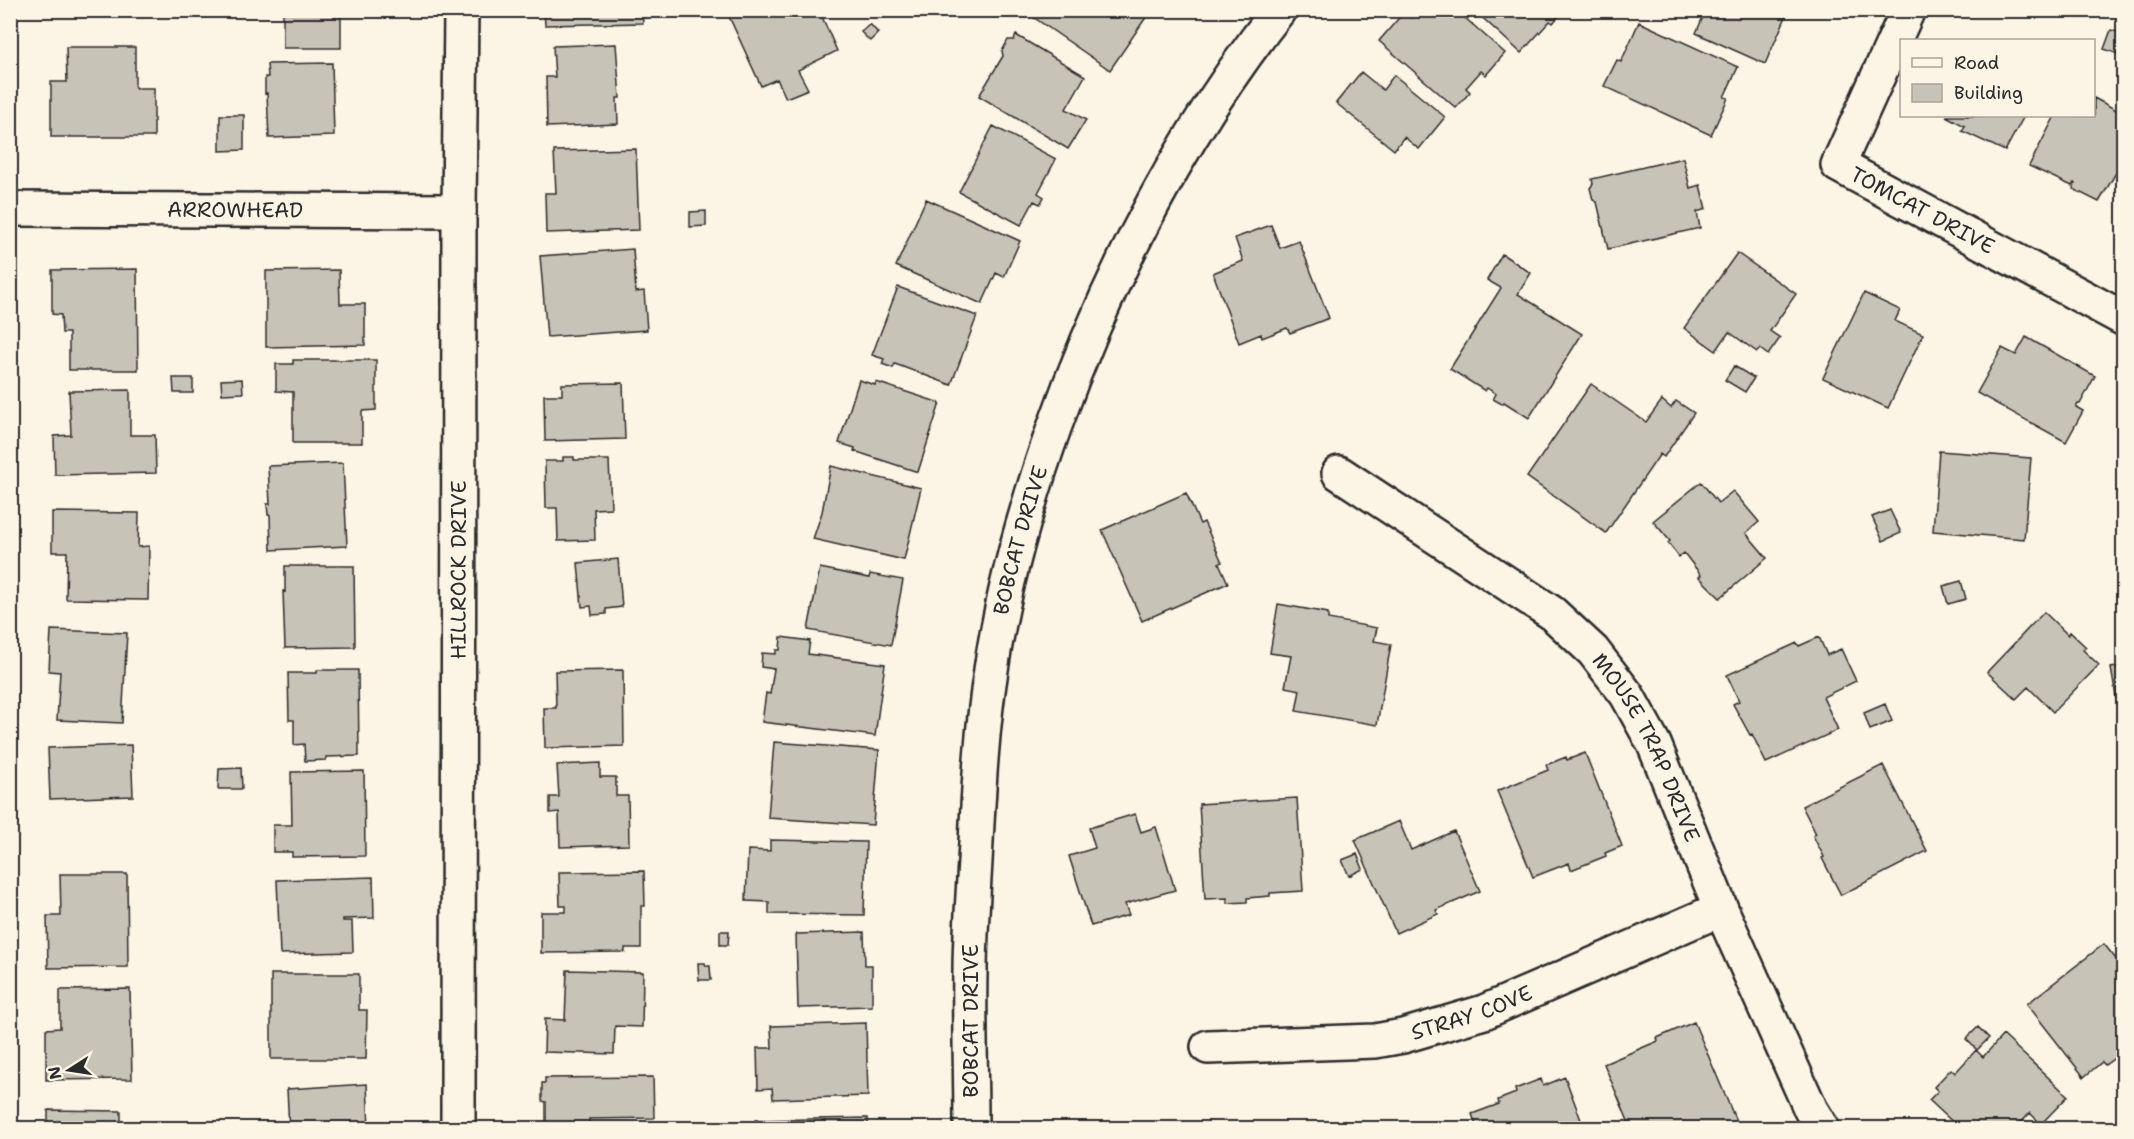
<svg xmlns="http://www.w3.org/2000/svg" width="2134" height="1139" font-family="'Shantell Sans',sans-serif">
<rect width="100%" height="100%" fill="#fcf5e5"/>
<filter id="ink" filterUnits="userSpaceOnUse"><feTurbulence type="fractalNoise" baseFrequency=".0167" numOctaves="2"/><feDisplacementMap in="SourceGraphic" scale="12" xChannelSelector="R" yChannelSelector="G"/><feConvolveMatrix kernelMatrix="1 2 1 2 8 2 1 2 1" color-interpolation-filters="sRGB"/></filter>
<g filter="url(#ink)">
<path fill="#c8c3b7" stroke="#2b2b2b" stroke-width="1.5" d="M 283,10 L 341,10 L 341,48 L 283,48 Z
M 544,10 L 642,10 L 643,23 L 545,25 Z
M 726,10 L 772,10 L 774,15 L 783,10 L 819,10 L 837,51 L 798,70 L 808,89 L 786,98 L 777,79 L 761,86 Z
M 1023,10 L 1151,10 L 1110,70 Z
M 1414,10 L 1456,10 L 1505,53 L 1486,75 L 1481,71 L 1466,88 L 1470,92 L 1456,108 L 1379,41 L 1404,12 L 1411,18 L 1416,12 Z
M 1474,10 L 1564,10 L 1553,23 L 1550,21 L 1521,53 Z
M 1706,10 L 1789,10 L 1765,64 L 1696,33 Z
M 1639,22 L 1738,67 L 1724,97 L 1728,98 L 1711,135 L 1604,86 L 1617,60 L 1621,62 Z
M 870,24 L 878,33 L 870,41 L 861,32 Z
M 2111,30 L 2124,34 L 2124,56 L 2104,49 Z
M 1016,35 L 1085,76 L 1066,109 L 1086,120 L 1068,149 L 979,96 L 1003,56 L 1002,51 L 1008,40 L 1014,40 Z
M 616,44 L 620,98 L 617,98 L 618,124 L 547,127 L 546,77 L 555,77 L 553,46 Z
M 66,47 L 135,47 L 135,88 L 154,88 L 154,137 L 51,137 L 51,82 L 67,82 Z
M 332,63 L 334,136 L 269,138 L 267,93 L 265,94 L 265,77 L 268,77 L 267,64 Z
M 1361,72 L 1383,90 L 1394,75 L 1445,117 L 1419,149 L 1404,137 L 1394,150 L 1336,103 Z
M 2094,98 L 2124,114 L 2124,159 L 2099,202 L 2073,189 L 2075,184 L 2074,183 L 2072,186 L 2029,166 L 2055,116 L 2094,116 Z
M 220,115 L 244,115 L 244,150 L 220,151 Z
M 1946,116 L 2024,116 L 2005,151 L 1962,131 L 1965,126 Z
M 993,126 L 1056,159 L 1038,193 L 1044,197 L 1040,204 L 1034,201 L 1021,225 L 959,192 Z
M 636,149 L 639,230 L 546,233 L 545,193 L 556,193 L 554,151 Z
M 1683,158 L 1690,188 L 1700,185 L 1706,209 L 1697,212 L 1700,228 L 1608,249 L 1597,202 L 1593,200 L 1590,188 L 1593,184 L 1592,179 Z
M 926,199 L 1020,241 L 1004,277 L 996,273 L 982,304 L 896,266 Z
M 706,211 L 706,226 L 690,227 L 690,212 Z
M 1271,225 L 1280,248 L 1299,241 L 1329,318 L 1290,333 L 1287,328 L 1262,338 L 1261,334 L 1239,343 L 1213,273 L 1243,261 L 1235,238 Z
M 633,249 L 636,292 L 644,291 L 647,330 L 547,337 L 540,256 Z
M 1737,253 L 1796,294 L 1770,331 L 1780,338 L 1768,355 L 1760,349 L 1757,352 L 1729,332 L 1716,351 L 1684,328 Z
M 1502,254 L 1531,273 L 1518,294 L 1582,334 L 1529,418 L 1504,402 L 1502,404 L 1493,399 L 1496,394 L 1487,388 L 1485,391 L 1450,369 L 1501,288 L 1487,280 Z
M 137,269 L 138,370 L 69,370 L 69,333 L 62,333 L 61,315 L 52,314 L 52,270 Z
M 339,270 L 340,304 L 365,304 L 365,345 L 266,347 L 266,271 Z
M 898,287 L 977,316 L 951,385 L 895,364 L 893,368 L 882,364 L 884,359 L 872,355 Z
M 1864,293 L 1900,310 L 1895,321 L 1923,334 L 1888,408 L 1823,378 Z
M 2026,337 L 2095,376 L 2080,404 L 2078,404 L 2076,407 L 2083,411 L 2066,442 L 1977,393 L 2002,348 L 2016,355 Z
M 293,360 L 376,360 L 376,410 L 362,411 L 362,443 L 293,443 L 293,392 L 276,391 L 276,364 L 293,364 Z
M 1734,366 L 1754,378 L 1745,392 L 1725,380 Z
M 173,378 L 193,378 L 193,393 L 174,393 Z
M 242,379 L 243,393 L 222,394 L 221,380 Z
M 859,380 L 875,385 L 876,382 L 940,403 L 918,472 L 854,451 L 855,448 L 839,443 Z
M 623,383 L 625,439 L 545,441 L 544,395 L 562,395 L 562,384 Z
M 1591,384 L 1646,422 L 1662,400 L 1671,408 L 1676,401 L 1694,413 L 1664,457 L 1660,454 L 1606,533 L 1527,477 Z
M 130,390 L 130,435 L 155,435 L 156,473 L 55,475 L 54,436 L 71,435 L 69,391 Z
M 1939,451 L 2031,458 L 2024,539 L 1933,531 Z
M 563,457 L 574,457 L 574,460 L 609,460 L 611,508 L 594,509 L 595,540 L 558,541 L 557,508 L 546,508 L 545,461 L 563,461 Z
M 343,463 L 347,546 L 271,550 L 270,515 L 268,515 L 267,504 L 270,504 L 268,466 Z
M 831,466 L 921,488 L 904,560 L 813,539 L 822,512 Z
M 1701,482 L 1718,503 L 1733,491 L 1759,522 L 1746,533 L 1767,558 L 1720,598 L 1699,577 L 1701,575 L 1684,553 L 1679,557 L 1668,543 L 1670,541 L 1653,521 Z
M 1186,493 L 1200,524 L 1204,522 L 1222,562 L 1219,563 L 1228,583 L 1142,621 L 1102,530 Z
M 1890,510 L 1901,533 L 1883,541 L 1872,517 Z
M 52,512 L 139,513 L 138,547 L 149,546 L 148,600 L 66,599 L 67,552 L 52,552 Z
M 618,559 L 622,607 L 606,609 L 606,614 L 592,615 L 591,606 L 582,607 L 578,563 Z
M 285,566 L 354,566 L 355,647 L 285,648 L 283,591 L 285,592 Z
M 820,568 L 869,578 L 870,574 L 903,580 L 891,645 L 808,630 Z
M 1961,581 L 1966,599 L 1948,604 L 1943,586 Z
M 1278,604 L 1328,613 L 1328,619 L 1377,628 L 1374,641 L 1391,644 L 1377,725 L 1296,711 L 1300,690 L 1285,687 L 1291,656 L 1270,653 Z
M 2044,612 L 2068,635 L 2070,632 L 2086,647 L 2083,650 L 2099,665 L 2053,712 L 2028,687 L 2016,699 L 1987,672 Z
M 51,630 L 127,633 L 122,723 L 57,720 L 60,672 L 49,671 Z
M 781,637 L 810,641 L 808,654 L 885,664 L 875,736 L 762,722 L 766,693 L 770,694 L 774,669 L 761,667 L 762,653 L 776,654 L 776,650 L 780,650 Z
M 1819,637 L 1827,655 L 1841,649 L 1856,681 L 1823,697 L 1838,730 L 1766,763 L 1752,734 L 1750,735 L 1733,704 L 1739,701 L 1727,675 L 1797,643 L 1799,646 Z
M 2124,666 L 2124,743 L 2111,668 Z
M 317,670 L 358,670 L 359,756 L 326,757 L 326,760 L 305,761 L 304,744 L 294,745 L 294,720 L 289,720 L 288,673 L 317,673 Z
M 623,670 L 624,746 L 545,748 L 544,708 L 556,708 L 555,671 Z
M 1885,704 L 1892,721 L 1870,730 L 1864,713 Z
M 774,742 L 879,750 L 873,825 L 768,818 Z
M 131,745 L 133,796 L 50,799 L 48,748 Z
M 1585,753 L 1622,846 L 1605,853 L 1606,856 L 1571,870 L 1569,863 L 1533,877 L 1497,791 L 1548,770 L 1546,765 L 1566,757 L 1567,760 Z
M 600,763 L 600,777 L 616,777 L 616,796 L 628,796 L 629,845 L 560,847 L 559,812 L 550,813 L 550,797 L 559,797 L 557,765 Z
M 1883,765 L 1927,851 L 1841,895 L 1822,858 L 1824,857 L 1813,836 L 1816,834 L 1802,806 Z
M 241,768 L 242,789 L 218,789 L 219,769 Z
M 364,771 L 365,856 L 292,857 L 292,852 L 273,852 L 273,825 L 292,825 L 291,772 Z
M 1297,798 L 1303,891 L 1270,893 L 1270,896 L 1247,898 L 1247,902 L 1227,903 L 1227,898 L 1205,899 L 1199,804 Z
M 1135,814 L 1141,832 L 1156,827 L 1175,890 L 1125,904 L 1129,915 L 1091,926 L 1069,856 L 1095,848 L 1089,828 Z
M 1399,821 L 1411,850 L 1454,831 L 1480,891 L 1436,910 L 1438,914 L 1396,933 L 1355,840 Z
M 770,840 L 866,842 L 864,915 L 769,914 L 769,902 L 746,901 L 748,850 L 770,851 Z
M 1357,854 L 1363,869 L 1349,876 L 1342,860 Z
M 644,871 L 645,906 L 641,906 L 641,948 L 625,948 L 625,952 L 541,953 L 541,912 L 566,912 L 566,906 L 560,906 L 559,872 Z
M 60,874 L 127,874 L 128,967 L 48,968 L 47,916 L 61,916 Z
M 373,877 L 374,918 L 343,919 L 343,921 L 352,921 L 353,952 L 280,954 L 277,880 Z
M 720,931 L 729,931 L 728,945 L 720,945 Z
M 864,932 L 865,965 L 872,965 L 872,1006 L 798,1008 L 796,934 Z
M 2104,944 L 2124,969 L 2124,1051 L 2105,1065 L 2102,1062 L 2084,1077 L 2027,1004 Z
M 698,963 L 705,963 L 706,966 L 710,966 L 711,980 L 699,980 Z
M 567,970 L 643,972 L 642,1027 L 615,1026 L 614,1054 L 544,1052 L 545,1019 L 565,1020 Z
M 271,974 L 359,974 L 359,1010 L 367,1010 L 366,1059 L 271,1059 Z
M 130,989 L 132,1079 L 46,1080 L 46,1029 L 60,1028 L 60,990 Z
M 1694,1022 L 1739,1128 L 1631,1128 L 1604,1064 L 1658,1041 L 1657,1038 Z
M 866,1023 L 868,1096 L 773,1099 L 772,1088 L 758,1089 L 757,1048 L 772,1048 L 771,1026 Z
M 1978,1027 L 1989,1038 L 1977,1050 L 1966,1039 Z
M 2003,1035 L 2068,1096 L 2041,1124 L 2030,1113 L 2016,1128 L 1959,1128 L 1929,1100 L 1938,1091 L 1934,1087 L 1951,1069 L 1955,1073 L 1976,1050 L 1983,1057 Z
M 653,1077 L 654,1118 L 589,1119 L 589,1128 L 546,1128 L 546,1102 L 542,1101 L 542,1083 L 545,1083 L 545,1078 Z
M 1565,1077 L 1584,1128 L 1477,1128 L 1472,1114 L 1499,1104 L 1498,1100 L 1516,1093 L 1515,1089 L 1541,1079 L 1543,1086 Z
M 367,1084 L 369,1128 L 289,1128 L 287,1089 Z
M 48,1110 L 121,1111 L 121,1128 L 48,1128 Z
M 868,1118 L 868,1128 L 755,1128 L 755,1120 Z"/>
<g fill="none" stroke-linecap="round" stroke-linejoin="round">
<defs>
<g id="minor">
<path id="s1" d="M 1908,10 L 1838,165 L 2124,319"/>
<path id="s2" d="M 10,209 L 459,211"/>
<path id="s3" d="M 1339,473 L 1552,613 L 1593,651 L 1627,695 L 1654,744 L 1721,909 L 1811,1110 L 1822,1128"/>
<path id="s4" d="M 1208,1047 L 1375,1041 L 1403,1036 L 1484,1012 L 1721,909"/>
<path id="s5" d="M 458,1128 L 459,211 L 461,10"/>
<path id="s6" d="M 971,1128 C 971,1077 969,1025 970,973 C 970,930 974,886 976,842 C 979,785 982,727 991,670 C 1003,587 1026,507 1054,428 C 1107,279 1181,135 1279,10"/>
</g>
</defs>
<use href="#minor" stroke="#2b2b2b" stroke-width="38"/>
<use href="#minor" stroke="#fcf5e5" stroke-width="33"/>
</g>
</g>
<g text-anchor="middle" dominant-baseline="central" stroke-width="4.5" stroke-linejoin="round" paint-order="stroke">
<g font-size="21" fill="#2b2b2b" stroke="#fcf5e5">
<text stroke="none"><textPath href="#s2" startOffset="225">ARROWHEAD</textPath></text>
<text stroke="none"><textPath href="#s1" startOffset="266">TOMCAT DRIVE</textPath></text>
<text stroke="none"><textPath href="#s6" startOffset="592">BOBCAT DRIVE</textPath></text>
<text stroke="none"><textPath href="#s5" startOffset="558">HILLROCK DRIVE</textPath></text>
<text stroke="none"><textPath href="#s3" startOffset="422">MOUSE TRAP DRIVE</textPath></text>
<text stroke="none"><textPath href="#s4" startOffset="268">STRAY COVE</textPath></text>
<text transform="translate(971 1021) rotate(-90)">BOBCAT DRIVE</text>
</g>
</g>
<rect width="2134" height="1139" fill="none" stroke="#fcf5e5" stroke-width="36"/>
<rect x="18" y="18" width="2098" height="1103" fill="none" stroke="#2b2b2b" stroke-width="2" filter="url(#ink)"/>
<rect x="1900" y="39" width="195" height="78" fill="#fcf5e5" stroke="#a8a49b" stroke-width="1.5"/>
<rect x="1912" y="58" width="30" height="9" fill="#fcf5e5" stroke="#a8a49b" stroke-width="1.5"/>
<text x="1954" y="69" font-size="18" fill="#2b2b2b">Road</text>
<rect x="1912" y="84" width="30" height="18" fill="#c8c3b7" stroke="#a8a49b" stroke-width="1.5"/>
<text x="1954" y="99" font-size="18" fill="#2b2b2b">Building</text>
<g transform="translate(69 1070) rotate(258)" stroke="#fcf5e5" stroke-width="4.5" paint-order="stroke">
<path d="M0-4.5L10 22L0 15L-10 22Z" fill="#2b2b2b"/>
<text y="-9" font-size="16" font-weight="bold" text-anchor="middle" fill="#2b2b2b">N</text>
</g>
</svg>
